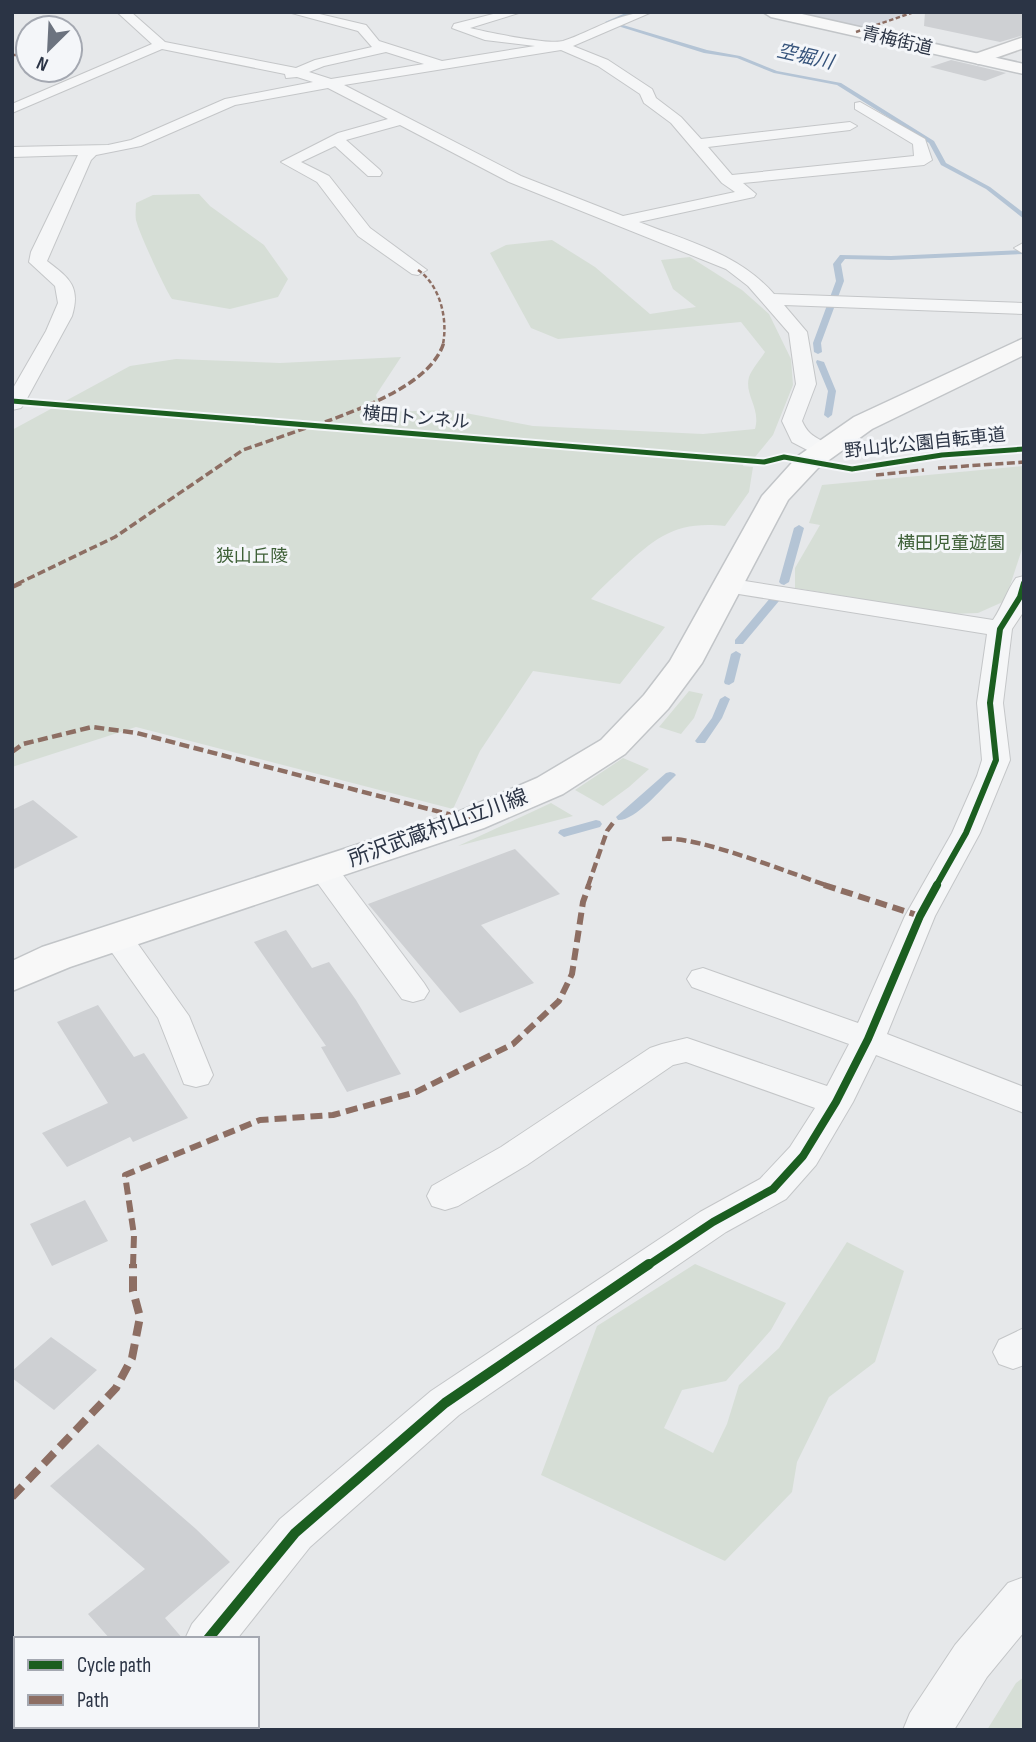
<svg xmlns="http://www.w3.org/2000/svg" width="1036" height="1742" font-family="'Sofia Sans Condensed','Noto Sans JP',sans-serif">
<rect width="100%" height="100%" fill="#e6e8ea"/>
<path fill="#d4d7dd" d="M 784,12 L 913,12 L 861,30 Z"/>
<path fill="#d6ded6" d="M 199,194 L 210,206 L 264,245 L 288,279 L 278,297 L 230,309 L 172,299 C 165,289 139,233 136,220 C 135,215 136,208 136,203 L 153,195 Z
M 552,240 L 595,267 L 650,314 L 696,307 L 673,289 L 661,260 L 690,257 L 742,290 L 769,314 L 791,359 L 793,385 L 773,435 L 755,457 L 745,457 L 743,466 L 753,467 L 749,492 L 725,526 C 677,521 657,536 623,568 C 612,578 601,588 591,599 L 665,627 L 620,684 L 533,671 L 480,751 L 453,809 L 136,727 L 12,767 L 12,430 L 130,366 L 176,359 L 280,363 L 401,357 L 376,395 L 382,412 L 450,410 L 533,426 L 703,434 L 755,429 C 761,408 744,395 749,377 C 752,369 760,360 765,352 L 741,322 L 558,339 L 531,328 L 490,253 L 506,245 Z
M 1024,466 L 1024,543 L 1005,601 L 978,613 L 951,614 L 795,588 L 795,568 L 820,525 L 809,523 L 822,485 Z
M 689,691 L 703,694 L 694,718 L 681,734 L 659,727 Z
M 623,758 L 649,769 L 629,787 L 603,806 L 575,790 Z
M 551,803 L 573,816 L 458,846 Z
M 847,1242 L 904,1271 L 875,1362 L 829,1397 L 797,1462 L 792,1492 L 725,1561 L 541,1475 L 597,1326 L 695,1264 L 786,1303 L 771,1330 L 726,1381 L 682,1390 L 664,1428 L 713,1453 L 727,1424 L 739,1385 L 779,1348 Z
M 1024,1677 L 1024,1730 L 987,1730 L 1016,1683 Z"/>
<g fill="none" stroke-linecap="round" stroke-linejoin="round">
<path fill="#b4c4d5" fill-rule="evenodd" d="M 628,12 L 635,12 L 613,22 L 707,50 L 740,56 L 777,71 L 841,83 L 934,141 L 946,163 L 990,187 L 1024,213 L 1024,219 L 986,189 L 941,165 L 929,143 L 837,85 L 774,73 L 737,58 L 704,53 L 605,22 Z
M 1024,250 L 1024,254 L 891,260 L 845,259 L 841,264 L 844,281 L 821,343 L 822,352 L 818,354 L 814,352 L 813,343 L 836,281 L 833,264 L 840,255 L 891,256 Z
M 817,360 L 824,362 L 836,391 L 832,415 L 828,418 L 824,415 L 828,391 L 816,362 Z
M 799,525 L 804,528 L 789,582 L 784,585 L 781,584 L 779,582 L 794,528 Z
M 775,596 L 780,599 L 779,601 L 743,644 L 735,644 L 735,640 L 771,597 Z
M 736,651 L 741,654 L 734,682 L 729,685 L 725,684 L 724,682 L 731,654 Z
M 725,696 L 730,699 L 722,718 L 705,743 L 697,743 L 695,741 L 712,718 L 720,699 Z
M 670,772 L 674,773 L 676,775 L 674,777 C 661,789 635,821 618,820 L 616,817 L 666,773 Z
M 596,820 L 600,821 L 602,824 L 600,827 L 564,837 L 558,833 L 560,830 Z"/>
</g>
<path fill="#ced0d3" d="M 925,12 L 1024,12 L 1024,35 L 1000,42 L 924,26 Z
M 951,60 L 977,66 L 1006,73 L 985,81 L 930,67 Z
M 33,800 L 78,837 L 12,870 L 12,810 Z
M 515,849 L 560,894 L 481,925 L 534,983 L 460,1013 L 368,904 Z
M 286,930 L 312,968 L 329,962 L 356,1000 L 401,1074 L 347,1092 L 321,1047 L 326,1046 L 254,942 Z
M 98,1005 L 134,1057 L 144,1053 L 188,1118 L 133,1142 L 130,1137 L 67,1167 L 42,1133 L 108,1103 L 57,1022 Z
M 85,1200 L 108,1241 L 52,1266 L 30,1224 Z
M 51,1337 L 97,1370 L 54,1410 L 12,1378 L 12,1371 Z
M 98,1444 L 196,1529 L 230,1562 L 165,1618 L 183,1639 L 110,1639 L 88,1614 L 145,1569 L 50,1486 Z"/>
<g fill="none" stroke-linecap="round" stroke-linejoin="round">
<defs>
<path id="street" d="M 117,12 L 131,12 L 165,42 L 296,68 L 315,60 L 372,47 L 358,31 L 288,12 L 311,12 L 366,25 L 379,41 L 442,61 L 535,46 L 485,40 L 452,28 L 454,24 L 501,12 L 522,12 L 470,28 C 486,32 549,45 563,41 C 594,31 618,12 652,12 L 573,46 L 608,60 L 652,89 L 656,98 L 681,117 L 701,139 L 850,122 L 857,126 L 850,130 L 708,147 L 732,175 L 914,156 L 913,144 L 855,109 L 855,103 L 860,102 L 925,139 L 932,160 L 924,165 L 743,183 L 756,194 L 754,197 L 639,222 C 689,242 738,253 774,294 L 1024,303 L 1024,314 L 784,305 L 807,332 L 816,384 L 802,421 C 811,441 821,436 833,450 L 829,454 L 815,454 L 792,442 L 782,421 L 796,384 L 789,333 L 748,286 L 726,269 L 509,182 L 400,125 L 346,140 L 380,170 L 382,173 L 380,176 L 368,176 L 335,146 L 301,162 L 329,176 L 370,228 L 427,270 L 418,275 L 412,274 L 358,236 L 317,182 L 281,162 L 338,133 L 388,119 L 328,88 L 235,105 L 141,146 L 96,155 L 91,160 L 47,261 C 69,278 81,286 72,316 L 24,404 L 21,408 L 12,410 L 12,390 L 46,331 L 58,303 L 55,286 L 29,262 L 31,252 L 78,155 L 12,157 L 12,147 L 108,145 L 131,140 L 225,99 L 313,82 L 297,77 L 286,78 L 285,74 L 162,49 L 12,113 L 12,104 L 152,44 ZM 561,50 L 598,66 L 640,94 L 644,103 L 671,123 L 722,183 L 735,192 L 623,216 L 521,176 L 344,85 ZM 386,52 L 424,64 L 331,79 L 309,72 L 324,66 Z
M 1023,243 L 1024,243 L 1024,254 L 1014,248 Z
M 1024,576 L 1024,611 L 1012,629 L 1003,703 L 1010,760 L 980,833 L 935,916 L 887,1034 L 1024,1087 L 1024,1113 L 876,1055 L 853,1102 L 816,1165 L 786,1199 L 726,1232 L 459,1415 L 310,1547 L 237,1639 L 185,1639 L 192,1624 L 280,1519 L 431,1391 L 700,1212 L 760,1179 L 790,1147 L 815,1108 L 686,1062 L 673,1065 L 527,1165 L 458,1206 L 445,1210 L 432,1206 L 427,1196 L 432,1186 L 501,1147 L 650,1048 L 662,1044 L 687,1038 L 827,1086 L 849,1044 L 692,987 L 687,979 L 692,971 L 703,968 L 858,1023 L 905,916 L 952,833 L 977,776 L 982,760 L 977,703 L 987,634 L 726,592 L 718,590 L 714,585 L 718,580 L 726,578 L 993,620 C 1002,607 1007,590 1016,578 Z
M 323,861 L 334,863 L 424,983 L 429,991 L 424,999 L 413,1002 L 402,999 L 308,870 L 312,863 Z
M 117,927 L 128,930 L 189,1016 L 213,1075 L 208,1084 L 196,1087 L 184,1084 L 158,1018 L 101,937 L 106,930 Z
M 1024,1328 L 1024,1365 L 1013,1369 L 999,1364 L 993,1352 L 999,1340 Z
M 1024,1577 L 1024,1632 L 987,1677 L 954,1730 L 903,1730 L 910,1713 L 955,1645 L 1008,1583 Z
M 94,1726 L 142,1726 L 141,1730 L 92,1730 Z"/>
<path id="secondary" d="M 1024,37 L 1024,48 L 978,64 L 969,59 L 972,55 Z"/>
<path id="primary" d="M 763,12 L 793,12 L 1024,64 L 1024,74 L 771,17 Z
M 1024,338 L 1024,355 L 872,429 L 818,468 L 788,500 L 702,663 L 668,709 L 625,754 L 563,794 L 484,828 L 70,967 L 12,991 L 12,961 L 42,947 L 458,812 L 537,778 L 601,740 L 644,695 L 670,661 L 762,496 L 798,456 L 854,417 Z"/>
</defs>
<use href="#street" stroke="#c4c6c8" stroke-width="2"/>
<use href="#secondary" stroke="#c4c6c8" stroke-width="3"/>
<use href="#primary" stroke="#c2c5c8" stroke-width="3"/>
<use href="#street" fill="#f5f6f7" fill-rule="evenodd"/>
<use href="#secondary" fill="#f8f8f8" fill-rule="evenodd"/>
<use href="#primary" fill="#f8f8f8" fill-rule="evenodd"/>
<path stroke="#8d6e63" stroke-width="2.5" stroke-dasharray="4.5 2.5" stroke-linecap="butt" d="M 856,32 L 914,12
M 12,55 L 28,55
M 418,270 C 440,285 448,319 443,344"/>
<path stroke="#8d6e63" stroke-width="3.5" stroke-dasharray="8 3.5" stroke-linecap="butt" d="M 325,422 C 362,408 432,384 444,342
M 938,468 L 1024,462
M 876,475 L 924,470
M 17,584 L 115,537 L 243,450 L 306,428"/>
<path stroke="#8d6e63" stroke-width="4.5" stroke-dasharray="10 4.5" stroke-linecap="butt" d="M 12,587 L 21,583
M 12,752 L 23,744 L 92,727 L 137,733 L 471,820
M 662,839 C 697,835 791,874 829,886
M 588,886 L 607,831 L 613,823"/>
<path stroke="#8d6e63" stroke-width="6" stroke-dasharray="12 6" stroke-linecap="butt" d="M 824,885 L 920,916
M 133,1266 L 134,1235 L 125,1175 L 260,1120 L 333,1115 L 416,1092 L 513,1044 L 559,1001 L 572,974 L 583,902 L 589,885"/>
<path stroke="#8d6e63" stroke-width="8" stroke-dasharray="15 8" stroke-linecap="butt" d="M 12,1497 L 116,1388 L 132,1358 L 140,1317 L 133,1291 L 133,1264"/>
<defs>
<path id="cycleway-far3" d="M 12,401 L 764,462 L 784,457 L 852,469 L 942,455 L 1024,449"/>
<path id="cycleway-far2" d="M 936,886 L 966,833 L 996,760 L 990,703 L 1000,629 L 1020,597 L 1024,583"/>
<path id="cycleway-far1" d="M 647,1266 L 713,1222 L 773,1189 L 803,1156 L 836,1102 L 868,1039 L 920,916 L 937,885"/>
<path id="cycleway" d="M 208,1639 L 295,1533 L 445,1403 L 649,1264"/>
</defs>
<use href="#cycleway-far3" stroke="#f4f6f9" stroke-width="9"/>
<use href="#cycleway-far2" stroke="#f4f6f9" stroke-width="10"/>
<use href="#cycleway-far1" stroke="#f4f6f9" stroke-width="12"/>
<use href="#cycleway" stroke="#f4f6f9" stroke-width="14"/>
<use href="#cycleway-far3" stroke="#1b5e20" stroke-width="5"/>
<use href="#cycleway-far2" stroke="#1b5e20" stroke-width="6"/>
<use href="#cycleway-far1" stroke="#1b5e20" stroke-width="8"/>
<use href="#cycleway" stroke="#1b5e20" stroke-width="10"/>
</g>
<g text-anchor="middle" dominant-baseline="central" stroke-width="6" stroke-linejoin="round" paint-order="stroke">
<g font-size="18" fill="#2b3445" stroke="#f4f6f9">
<text transform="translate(897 41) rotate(13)">青梅街道</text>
<text transform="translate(416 418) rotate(5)">横田トンネル</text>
<text transform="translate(925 443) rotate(-6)">野山北公園自転車道</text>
</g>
<g font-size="18" fill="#3f6138" stroke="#f4f6f9">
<text x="951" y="543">横田児童遊園</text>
<text x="252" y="556">狭山丘陵</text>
</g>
<g font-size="19" font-style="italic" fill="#34527a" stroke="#f4f6f9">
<text transform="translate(805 57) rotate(13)">空堀川</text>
</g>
<g font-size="21" fill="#2b3445" stroke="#f4f6f9">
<text transform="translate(438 828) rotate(-20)">所沢武蔵村山立川線</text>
</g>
</g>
<rect width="1036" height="1742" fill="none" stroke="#2b3445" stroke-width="28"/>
<rect x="14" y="1637" width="245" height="91" fill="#f4f6f9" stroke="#a4a8b1" stroke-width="2"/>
<rect x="28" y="1660" width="35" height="10" fill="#1b5e20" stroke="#a4a8b1" stroke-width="2"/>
<text x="77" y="1672" font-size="21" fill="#2b3445">Cycle path</text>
<rect x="28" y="1695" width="35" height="10" fill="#8d6e63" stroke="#a4a8b1" stroke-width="2"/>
<text x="77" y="1707" font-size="21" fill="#2b3445">Path</text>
<g transform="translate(49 49) rotate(204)"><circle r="33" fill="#f4f6f9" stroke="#a4a8b1" stroke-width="2"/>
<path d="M0-5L12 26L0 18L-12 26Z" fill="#6c737f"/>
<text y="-10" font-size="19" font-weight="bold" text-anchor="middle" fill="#2b3445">N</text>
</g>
</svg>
